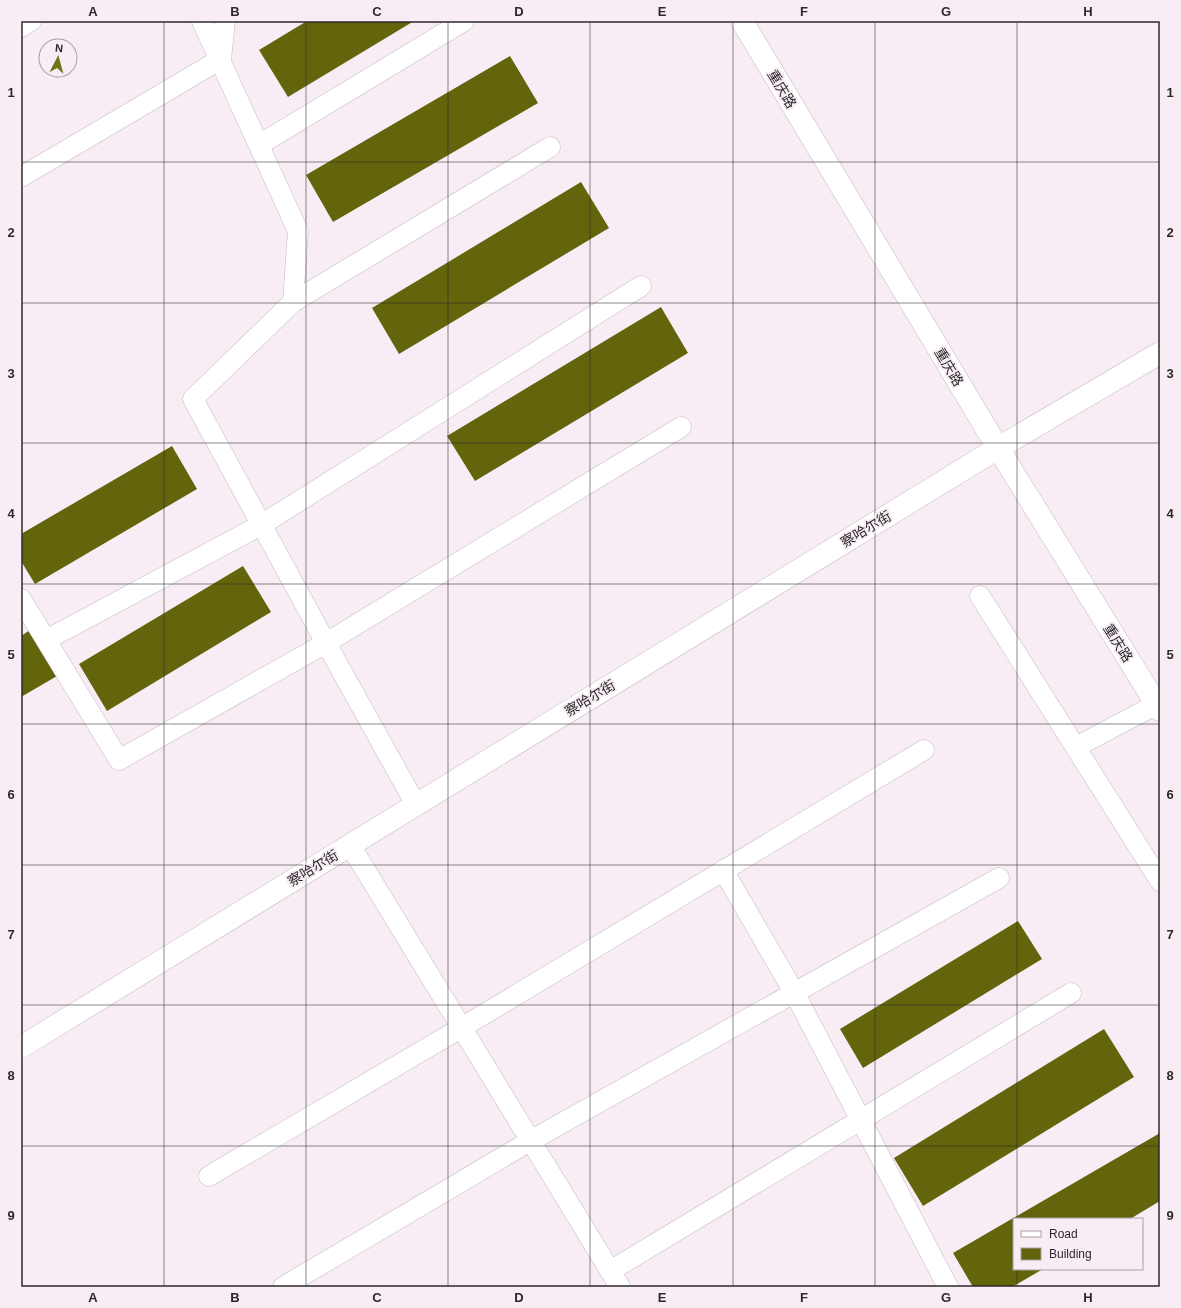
<svg xmlns="http://www.w3.org/2000/svg" width="1181" height="1308" font-family="Helvetica,'Noto Sans SC',sans-serif">
<rect width="100%" height="100%" fill="#f8edf4"/>
<path fill="#62650b" d="M 307,21 L 414,21 L 288,97 L 259,50 Z
M 510,56 L 538,103 L 333,222 L 306,175 Z
M 581,182 L 609,228 L 399,354 L 372,308 Z
M 661,307 L 688,353 L 475,481 L 447,436 Z
M 172,446 L 197,489 L 35,584 L 21,561 L 21,534 Z
M 243,566 L 271,612 L 107,711 L 79,664 Z
M 30,630 L 57,676 L 21,697 L 21,636 Z
M 1018,921 L 1042,959 L 863,1068 L 840,1029 Z
M 1104,1029 L 1134,1077 L 923,1206 L 894,1158 Z
M 1160,1133 L 1160,1201 L 1130,1219 L 1014,1219 L 1014,1269 L 1043,1269 L 1012,1287 L 973,1287 L 953,1253 Z"/>
<g fill="none" stroke-linecap="round" stroke-linejoin="round">
<defs>
<path id="minor" d="M 21,27 L 31,21
M 259,145 L 464,21
M 21,177 L 221,59 L 225,21
M 293,302 L 550,147
M 980,596 L 1160,881
M 21,599 L 119,760 L 326,643 L 193,399 L 293,302 L 298,231 L 202,21
M 46,640 L 261,525 L 641,286
M 1076,747 L 1157,704
M 416,805 L 326,643 L 681,427
M 350,845 L 620,1287
M 723,870 L 794,992 L 948,1287
M 209,1176 L 461,1028 L 924,750
M 610,1271 L 1071,993
M 283,1287 L 530,1141 L 999,878"/>
<path id="tertiary" d="M 742,21 L 998,448 L 1160,710
M 21,1047 L 998,448 L 1160,353"/>
</defs>
<use href="#minor" stroke="#c4b9c0" stroke-width="21"/>
<use href="#tertiary" stroke="#c4b9c0" stroke-width="23"/>
<use href="#minor" stroke="#fff" stroke-width="20"/>
<use href="#tertiary" stroke="#fff" stroke-width="22"/>
</g>
<path fill="none" stroke="#2c282b" stroke-width="1" stroke-opacity="0.55" d="M 164,21 L 164,1287M 306,21 L 306,1287M 448,21 L 448,1287M 590,21 L 590,1287M 733,21 L 733,1287M 875,21 L 875,1287M 1017,21 L 1017,1219M 21,162 L 1160,162M 21,303 L 1160,303M 21,443 L 1160,443M 21,584 L 1160,584M 21,724 L 1160,724M 21,865 L 1160,865M 21,1005 L 1160,1005M 21,1146 L 1160,1146M 1017,1269 L 1017,1287"/>
<g text-anchor="middle" dominant-baseline="central" stroke-width="4" stroke-linejoin="round" paint-order="stroke">
<g font-size="14" fill="#2c282b" stroke="#f8edf4">
<text transform="translate(782 89) rotate(59)">重庆路</text>
<text transform="translate(949 367) rotate(59)">重庆路</text>
<text transform="translate(866 529) rotate(-31)">察哈尔街</text>
<text transform="translate(1118 643) rotate(58)">重庆路</text>
<text transform="translate(590 698) rotate(-31)">察哈尔街</text>
<text transform="translate(313 868) rotate(-31)">察哈尔街</text>
</g>
</g>
<rect width="1181" height="1308" fill="none" stroke="#f8edf4" stroke-width="44"/>
<rect x="1013" y="1218" width="130" height="52" fill="#f8edf4" stroke="#a69ea4"/>
<rect x="1021" y="1231" width="20" height="6" fill="#ffffff" stroke="#a69ea4"/>
<text x="1049" y="1238" font-size="12" fill="#2c282b">Road</text>
<rect x="1021" y="1248" width="20" height="12" fill="#62650b" stroke="#a69ea4"/>
<text x="1049" y="1258" font-size="12" fill="#2c282b">Building</text>
<g transform="translate(58 58) rotate(6)"><circle r="19" fill="#f8edf4" stroke="#a69ea4"/>
<path d="M0-3L7 15L0 10L-7 15Z" fill="#6f7218"/>
<text y="-6" font-size="11" font-weight="bold" text-anchor="middle" fill="#2c282b">N</text>
</g>
<rect x="22" y="22" width="1137" height="1264" fill="none" stroke="#2c282b" stroke-width="1.5"/>
<g font-size="13" text-anchor="middle" font-weight="bold" fill="#2c282b">
<text x="93" y="16">A</text>
<text x="235" y="16">B</text>
<text x="377" y="16">C</text>
<text x="519" y="16">D</text>
<text x="662" y="16">E</text>
<text x="804" y="16">F</text>
<text x="946" y="16">G</text>
<text x="1088" y="16">H</text>
<text x="11" y="97">1</text>
<text x="1170" y="97">1</text>
<text x="11" y="237">2</text>
<text x="1170" y="237">2</text>
<text x="11" y="378">3</text>
<text x="1170" y="378">3</text>
<text x="11" y="518">4</text>
<text x="1170" y="518">4</text>
<text x="11" y="659">5</text>
<text x="1170" y="659">5</text>
<text x="11" y="799">6</text>
<text x="1170" y="799">6</text>
<text x="11" y="939">7</text>
<text x="1170" y="939">7</text>
<text x="11" y="1080">8</text>
<text x="1170" y="1080">8</text>
<text x="11" y="1220">9</text>
<text x="1170" y="1220">9</text>
<text x="93" y="1302">A</text>
<text x="235" y="1302">B</text>
<text x="377" y="1302">C</text>
<text x="519" y="1302">D</text>
<text x="662" y="1302">E</text>
<text x="804" y="1302">F</text>
<text x="946" y="1302">G</text>
<text x="1088" y="1302">H</text>
</g>
</svg>
